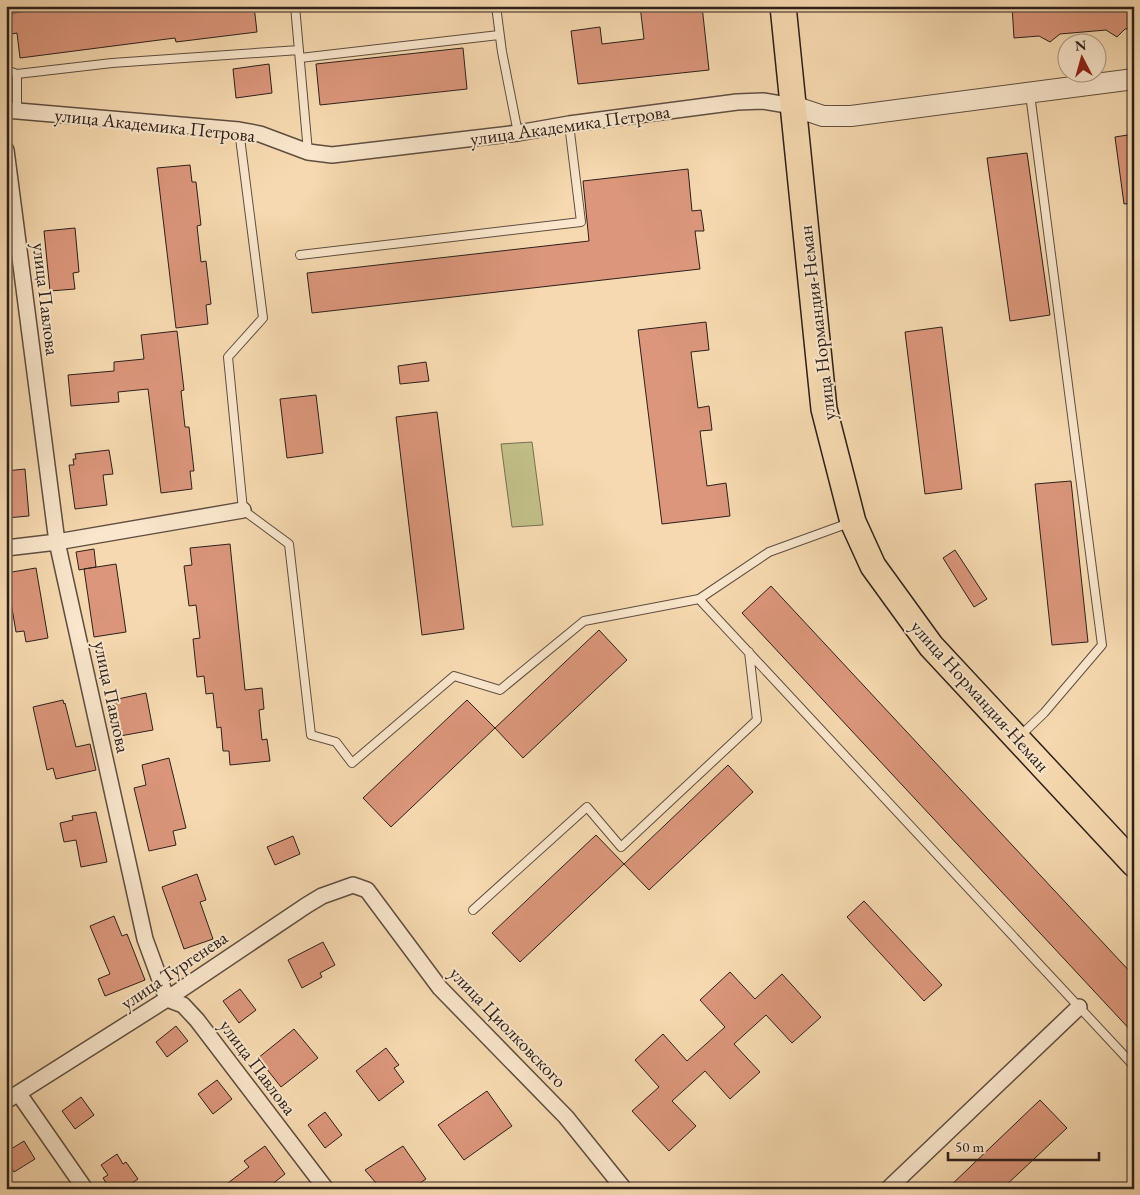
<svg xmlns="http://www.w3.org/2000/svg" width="1140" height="1195" font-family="'EB Garamond',serif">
<rect width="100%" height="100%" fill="#f6d9b0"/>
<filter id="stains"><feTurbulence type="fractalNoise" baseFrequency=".004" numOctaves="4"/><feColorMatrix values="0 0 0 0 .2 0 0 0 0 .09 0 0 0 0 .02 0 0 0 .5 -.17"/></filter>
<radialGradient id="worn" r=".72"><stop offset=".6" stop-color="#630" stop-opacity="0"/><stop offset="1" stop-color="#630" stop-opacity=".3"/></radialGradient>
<path fill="#c1be88" stroke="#776f51" d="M 532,442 L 543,525 L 512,527 L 501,444 Z"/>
<path fill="#db967b" stroke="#2d201a" d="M 66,6 L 254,6 L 257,32 L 176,42 L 175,38 L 20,58 L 17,33 L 6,35 L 6,14 Z
M 640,6 L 702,6 L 709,70 L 578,84 L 571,31 L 600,27 L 602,44 L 644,39 Z
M 1012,6 L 1134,6 L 1134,28 L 1125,29 L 1117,37 L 1106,30 L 1060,34 L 1050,42 L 1039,36 L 1014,38 Z
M 463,48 L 467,89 L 320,105 L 316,64 Z
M 269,64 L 272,93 L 236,98 L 233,69 Z
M 1134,134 L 1134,203 L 1124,204 L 1115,137 Z
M 1027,153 L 1050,315 L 1010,321 L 987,158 Z
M 190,165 L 192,182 L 196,182 L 201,225 L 197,226 L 201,262 L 206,261 L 211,304 L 206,305 L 208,324 L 176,328 L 157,168 Z
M 688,169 L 692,211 L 701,210 L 704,231 L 695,231 L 700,269 L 312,313 L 307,273 L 589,241 L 583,181 Z
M 75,228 L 79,272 L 73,273 L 75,289 L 50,291 L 44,231 Z
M 706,322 L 709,350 L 691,352 L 698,408 L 709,406 L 712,430 L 700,431 L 707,486 L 726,483 L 730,516 L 662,524 L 638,330 Z
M 942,327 L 962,489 L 925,494 L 905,332 Z
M 177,331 L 184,390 L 181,391 L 185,427 L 189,427 L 194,471 L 190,471 L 192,489 L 161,493 L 148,389 L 118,392 L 119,402 L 71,406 L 68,375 L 114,371 L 114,362 L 144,359 L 141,335 Z
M 426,362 L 429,381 L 400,384 L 398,366 Z
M 316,395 L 323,453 L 287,458 L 280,399 Z
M 437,412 L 464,629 L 422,635 L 396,417 Z
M 109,450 L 113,474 L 103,475 L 107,505 L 75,509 L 69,465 L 74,465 L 73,459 L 76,459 L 75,454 Z
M 25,469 L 29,516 L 6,518 L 6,471 Z
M 1071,481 L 1088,642 L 1052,645 L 1035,484 Z
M 230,544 L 245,690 L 262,688 L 264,709 L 259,710 L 262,740 L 267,739 L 270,761 L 230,765 L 229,751 L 223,751 L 221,727 L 217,728 L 213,693 L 206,694 L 204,676 L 197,677 L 193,639 L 200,638 L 196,605 L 189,606 L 184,566 L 192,565 L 190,548 Z
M 94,549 L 96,567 L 84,569 L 116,564 L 126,632 L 94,637 L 84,569 L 79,570 L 76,552 Z
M 955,550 L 987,599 L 974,607 L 943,558 Z
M 36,568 L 48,638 L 26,642 L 24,631 L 16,632 L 6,573 Z
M 771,586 L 1134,976 L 1134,1034 L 742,613 Z
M 599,630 L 627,660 L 523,758 L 495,728 Z
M 146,693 L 153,730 L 120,736 L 113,700 Z
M 63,700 L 64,704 L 65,703 L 76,747 L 90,744 L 96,770 L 56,779 L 53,768 L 47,770 L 33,707 Z
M 467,700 L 495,728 L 391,827 L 363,798 Z
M 169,758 L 186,828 L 173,831 L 176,845 L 149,851 L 134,788 L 146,785 L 142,765 Z
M 728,765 L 753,792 L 649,890 L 624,864 Z
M 96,812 L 107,862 L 81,867 L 76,840 L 64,842 L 60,823 L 73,820 L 72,816 Z
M 596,835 L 624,864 L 520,962 L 492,933 Z
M 293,836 L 300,854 L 275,865 L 267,847 Z
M 197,874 L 206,900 L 200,902 L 213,939 L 184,949 L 162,887 Z
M 864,901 L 942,985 L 924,1001 L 847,917 Z
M 114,916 L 122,936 L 127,934 L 145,980 L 105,996 L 98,979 L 110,974 L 90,926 Z
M 323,942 L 335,965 L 320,973 L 322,977 L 302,988 L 288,960 Z
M 730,972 L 755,999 L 782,974 L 821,1017 L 792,1043 L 766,1015 L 734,1044 L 760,1072 L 730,1099 L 705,1071 L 672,1101 L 696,1126 L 669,1151 L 632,1111 L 659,1087 L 635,1060 L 663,1034 L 687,1061 L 725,1027 L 700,1000 Z
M 240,989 L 256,1010 L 239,1023 L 223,1001 Z
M 176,1026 L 188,1041 L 167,1057 L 156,1042 Z
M 294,1029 L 318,1058 L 281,1087 L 258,1058 Z
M 386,1048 L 399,1065 L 394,1068 L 404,1082 L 379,1101 L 356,1071 Z
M 217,1080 L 232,1099 L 213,1114 L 198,1094 Z
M 487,1091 L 512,1126 L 464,1160 L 438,1125 Z
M 81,1097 L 94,1115 L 75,1129 L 62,1111 Z
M 1040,1100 L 1067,1128 L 1002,1189 L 947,1189 Z
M 325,1112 L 342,1135 L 325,1148 L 308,1125 Z
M 24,1141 L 35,1159 L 14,1172 L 6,1160 L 6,1152 Z
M 265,1146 L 285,1174 L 266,1189 L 220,1189 L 249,1167 L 244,1161 Z
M 403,1146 L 426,1179 L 411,1189 L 381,1189 L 365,1170 Z
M 117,1154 L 123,1164 L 126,1162 L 138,1179 L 124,1189 L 110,1189 L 103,1178 L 108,1175 L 101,1165 Z"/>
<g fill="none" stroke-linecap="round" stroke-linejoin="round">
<defs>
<path id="service" d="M 295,6 L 308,152
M 496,6 L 502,52 L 518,133
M 300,58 L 499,35
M 6,70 L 17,74
M 17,111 L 17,74 L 112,63 L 299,50
M 239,130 L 263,318 L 228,357 L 243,510 L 289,544 L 311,735 L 336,742 L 352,763 L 454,676 L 500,690 L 584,621 L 699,599 L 769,552 L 849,523
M 300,255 L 581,222 L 569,124
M 699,599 L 1134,1066
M 1020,736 L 1044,713 L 1102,645 L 1030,94
M 473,910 L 587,807 L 621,847 L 757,720 L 749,652"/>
<path id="minor" d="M 6,110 L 239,130 L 260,134 L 308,152 L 332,155 L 518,133 L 569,124 L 737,102 L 763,101 L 793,106
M 6,150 L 57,542 L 145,939 L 167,999 L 183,1005 L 197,1020 L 326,1189
M 6,548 L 57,542 L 243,510
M 19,1094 L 85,1189
M 6,1101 L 167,999 L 307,905 L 322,896 L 353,885 L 367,890 L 440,988 L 566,1117 L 624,1189
M 888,1189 L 1079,1007"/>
<path id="tertiary" d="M 793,106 L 823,116 L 851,116 L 1134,79"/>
<path id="primary" d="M 783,6 L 824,409 L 853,522 L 873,566 L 931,646 L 1134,864"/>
</defs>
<use href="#service" stroke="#5f4e40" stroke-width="10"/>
<use href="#minor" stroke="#5f4e40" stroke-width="18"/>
<use href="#tertiary" stroke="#5f4e40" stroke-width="22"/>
<use href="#primary" stroke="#2d201a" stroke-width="28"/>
<use href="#service" stroke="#f9e6cc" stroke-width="8"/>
<use href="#minor" stroke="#f9e6cc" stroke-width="15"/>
<use href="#tertiary" stroke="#f9e6cc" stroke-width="20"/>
<use href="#primary" stroke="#f6d9b0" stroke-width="25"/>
</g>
<g text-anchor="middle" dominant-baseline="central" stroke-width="4" stroke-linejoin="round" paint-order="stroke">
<g font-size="19" fill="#2d201a" stroke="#f9e6cc">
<text transform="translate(155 125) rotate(6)">улица Академика Петрова</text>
<text transform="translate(570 125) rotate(-8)">улица Академика Петрова</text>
<text transform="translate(46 299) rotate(83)">улица Павлова</text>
<text transform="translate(817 323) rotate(-97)">улица Нормандия-Неман</text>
<text transform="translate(980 696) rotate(48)">улица Нормандия-Неман</text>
<text transform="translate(112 697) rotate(78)">улица Павлова</text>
<text transform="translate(174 970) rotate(-34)">улица Тургенева</text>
<text transform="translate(508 1027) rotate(46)">улица Циолковского</text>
<text transform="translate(258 1067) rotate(53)">улица Павлова</text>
</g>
</g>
<rect width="1140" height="1195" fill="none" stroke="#f6d9b0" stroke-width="25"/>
<rect x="8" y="8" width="1125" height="1180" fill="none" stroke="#2d201a" stroke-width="2.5"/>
<rect x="12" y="12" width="1115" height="1170" fill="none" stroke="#2d201a"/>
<g transform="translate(1082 58) rotate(354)"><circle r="24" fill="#f9e6cc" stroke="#a79785"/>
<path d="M0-4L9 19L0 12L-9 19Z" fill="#8f2418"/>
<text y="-8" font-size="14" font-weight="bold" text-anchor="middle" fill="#2d201a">N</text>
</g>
<path d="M948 1152v8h151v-8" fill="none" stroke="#2d201a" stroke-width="2.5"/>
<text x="955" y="1152" font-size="15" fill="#2d201a" stroke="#f9e6cc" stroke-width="4" paint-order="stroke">50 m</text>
<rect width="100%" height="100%" filter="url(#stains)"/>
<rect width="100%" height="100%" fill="url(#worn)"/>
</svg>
